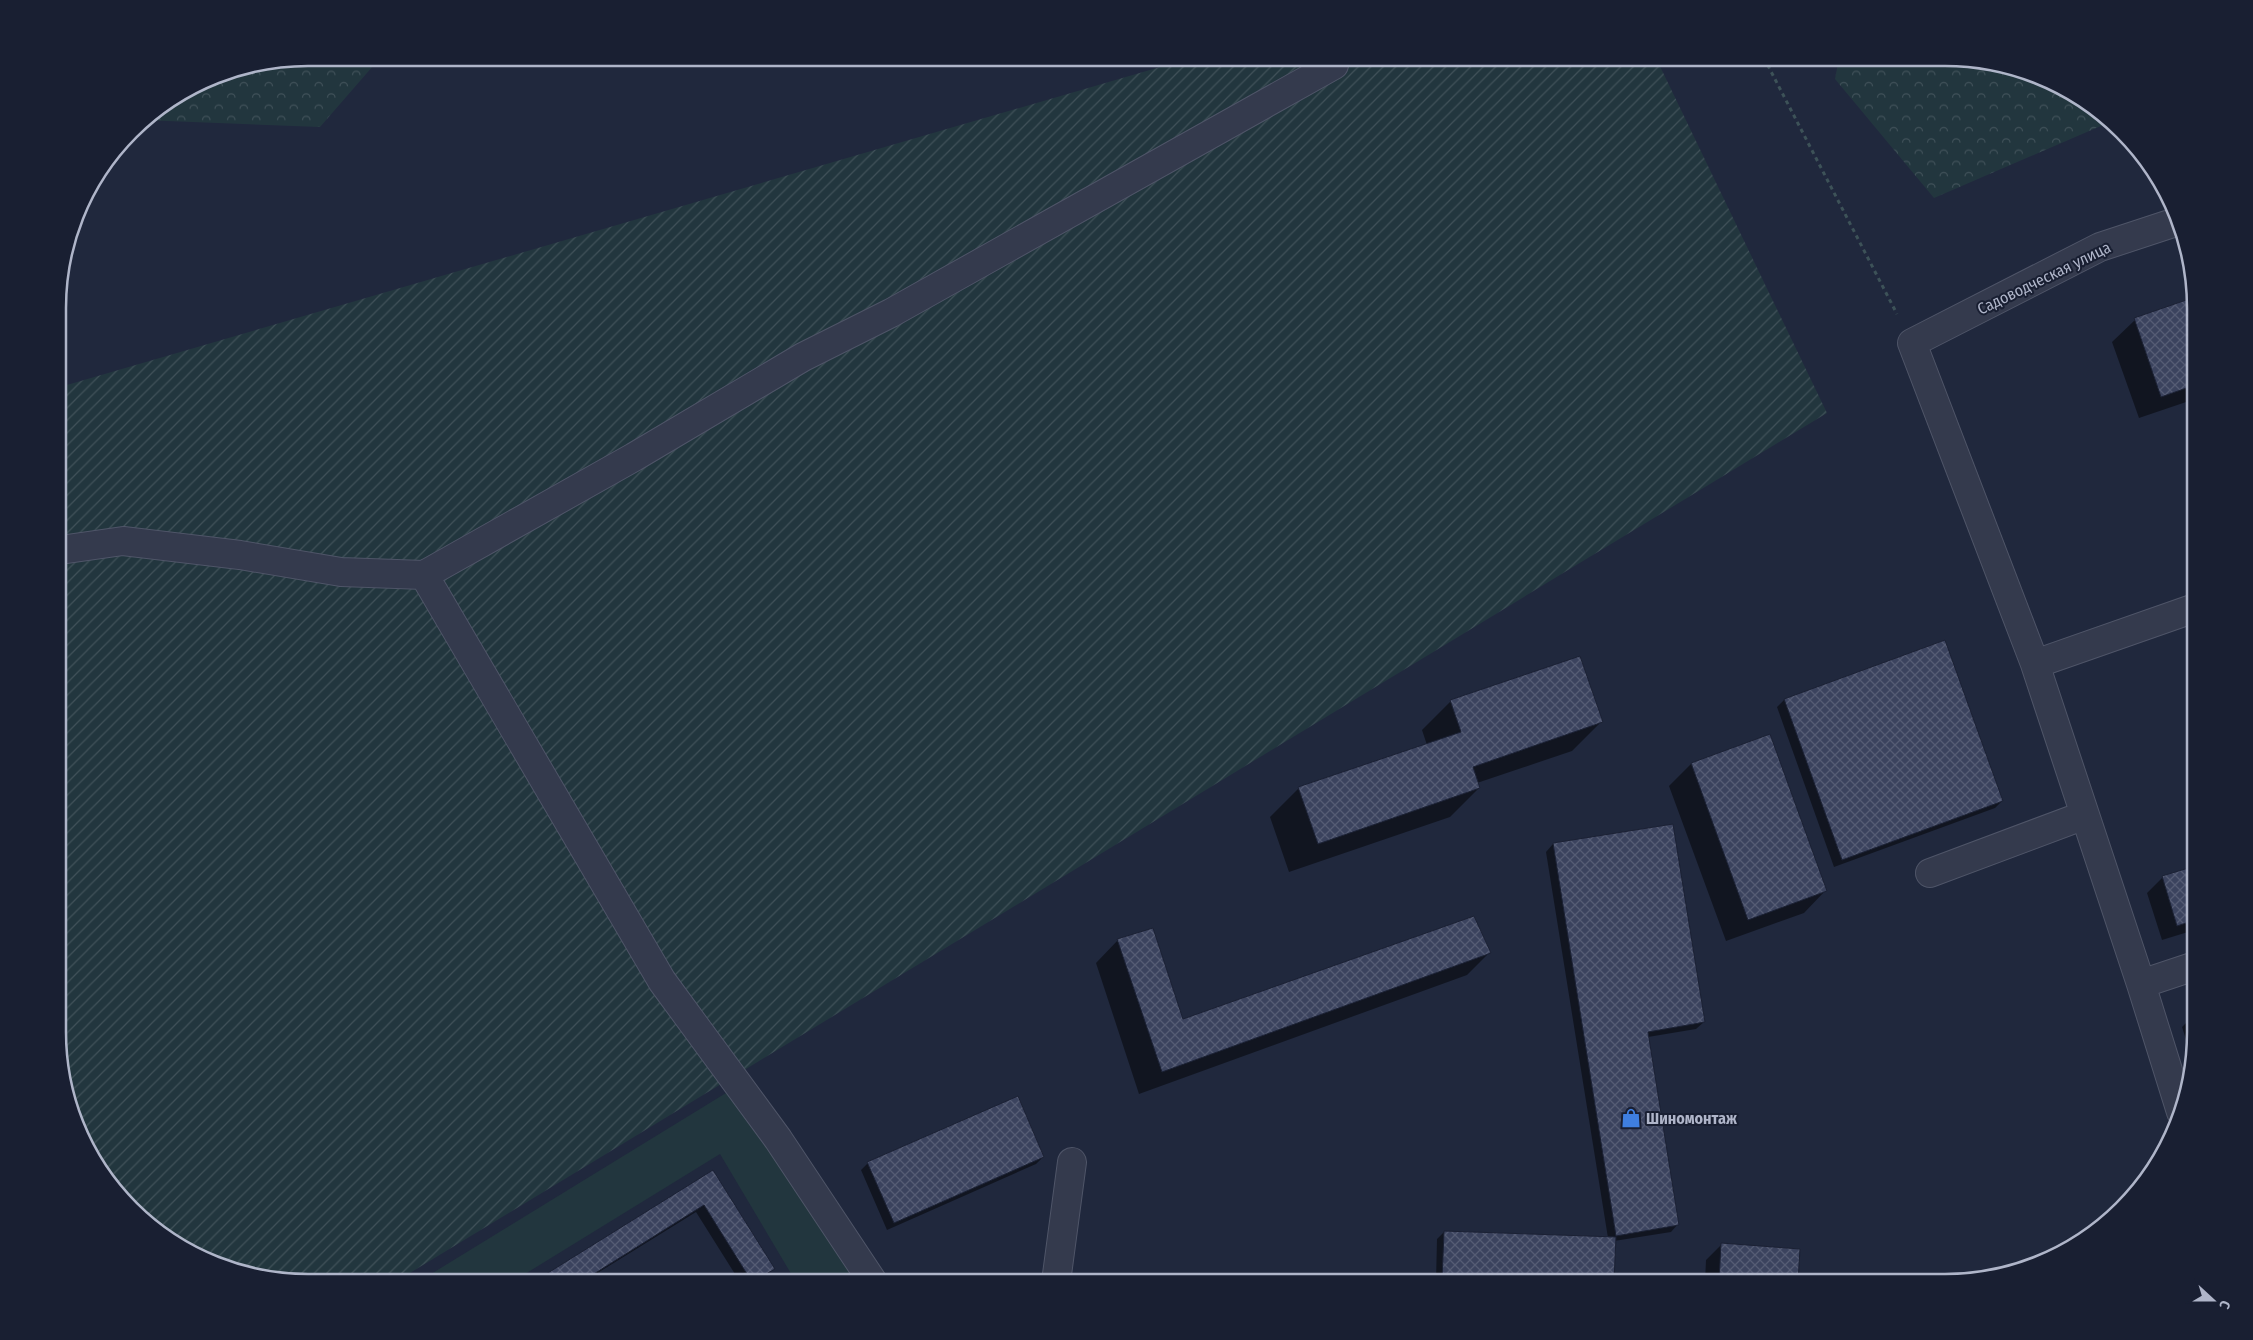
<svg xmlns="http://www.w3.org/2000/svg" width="2253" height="1340" font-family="'Fira Sans Condensed',sans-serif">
<defs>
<pattern id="forest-crowns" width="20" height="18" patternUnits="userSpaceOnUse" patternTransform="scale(1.25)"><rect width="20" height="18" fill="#22363e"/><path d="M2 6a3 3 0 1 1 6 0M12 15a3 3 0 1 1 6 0" fill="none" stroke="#405159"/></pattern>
<pattern id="garden-furrows" width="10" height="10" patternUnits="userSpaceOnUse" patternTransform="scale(1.25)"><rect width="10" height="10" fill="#22363e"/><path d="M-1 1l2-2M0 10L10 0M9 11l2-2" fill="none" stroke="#405159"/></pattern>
<pattern id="building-cross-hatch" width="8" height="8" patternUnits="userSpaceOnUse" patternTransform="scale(1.25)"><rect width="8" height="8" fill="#3b435e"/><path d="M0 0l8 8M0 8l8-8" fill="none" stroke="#555c74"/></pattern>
</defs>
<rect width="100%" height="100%" fill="#20283d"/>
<path fill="#22363e" d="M 726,1093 L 767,1137 L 862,1282 L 796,1282 L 720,1154 L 512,1282 L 418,1282 Z"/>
<path fill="url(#forest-crowns)" d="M 308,58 L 380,58 L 320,127 L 142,120 L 212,76 Z
M 1839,58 L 1946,58 L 2010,66 L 2071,91 L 2110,122 L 1934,198 L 1835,79 Z"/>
<path fill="url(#garden-furrows)" d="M 1191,58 L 1656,58 L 1827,413 L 395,1282 L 307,1282 L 243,1274 L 182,1249 L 131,1209 L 100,1171 L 71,1113 L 60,1065 L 60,387 Z"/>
<path fill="#0007" d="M 2195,298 L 2195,399 L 2139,418 L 2112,342 L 2135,320 Z
M 2195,494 L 2195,520 L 2189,501 Z
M 1784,700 L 2002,801 L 1995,808 L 1834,867 L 1777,707 Z
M 1451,701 L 1601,722 L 1572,751 L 1477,783 L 1479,788 L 1450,817 L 1289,872 L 1270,817 L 1299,788 L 1427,745 L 1422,730 Z
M 1769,735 L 1826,890 L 1804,913 L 1726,941 L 1669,786 L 1691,764 Z
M 1553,844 L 1704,1022 L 1696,1029 L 1648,1037 L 1678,1224 L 1671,1232 L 1614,1241 L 1612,1282 L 1436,1282 L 1437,1239 L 1444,1232 L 1608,1238 L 1546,852 Z
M 2195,867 L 2195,925 L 2188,932 L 2162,940 L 2147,893 L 2162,878 Z
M 1118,940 L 1182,1021 L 1489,953 L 1467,975 L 1139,1094 L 1096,963 Z
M 2195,1014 L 2195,1048 L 2193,1061 L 2182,1027 Z
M 1043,1157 L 1036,1164 L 887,1230 L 861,1170 L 868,1163 Z
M 713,1171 L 773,1269 L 766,1276 L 756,1282 L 740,1282 L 696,1212 L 583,1282 L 535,1282 Z
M 2067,1240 L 2080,1241 L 2059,1254 L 2059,1247 Z
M 1721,1245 L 1799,1250 L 1796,1282 L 1705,1282 L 1706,1260 Z"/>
<path fill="url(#building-cross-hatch)" stroke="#1b2134" d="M 2195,297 L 2195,385 L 2161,397 L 2134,318 Z
M 1945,640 L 2003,801 L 1842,860 L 1784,699 Z
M 1580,656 L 1603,722 L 1473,767 L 1480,788 L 1318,844 L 1298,787 L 1461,732 L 1450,700 Z
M 1770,734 L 1827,891 L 1748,920 L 1691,763 Z
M 1673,824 L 1705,1022 L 1648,1032 L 1679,1225 L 1616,1236 L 1553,843 Z
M 2195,866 L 2195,920 L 2177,926 L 2162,876 Z
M 1474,916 L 1491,953 L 1162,1072 L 1117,939 L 1153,928 L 1183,1019 Z
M 1018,1096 L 1044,1157 L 894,1223 L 867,1162 Z
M 713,1170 L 775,1269 L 752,1282 L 704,1205 L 581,1282 L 536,1282 L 535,1281 Z
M 1444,1231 L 1616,1237 L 1614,1282 L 1442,1282 Z
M 2066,1239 L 2082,1240 L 2065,1251 Z
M 1721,1243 L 1800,1249 L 1798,1282 L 1719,1282 Z"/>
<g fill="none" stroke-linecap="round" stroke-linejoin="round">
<defs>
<path id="minor" d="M 2179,221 L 2100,247 L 1912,343 L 2035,664 L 2141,984 L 2181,1112
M 60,550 L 123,541 L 240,555 L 341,572 L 424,575 L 634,457 L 803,357 L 891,313 L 1334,65
M 424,575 L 662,981 L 778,1139 L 873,1282
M 2035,664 L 2195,608
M 1930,873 L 2085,815
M 2141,984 L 2195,966
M 1056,1282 L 1072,1162"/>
</defs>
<use href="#minor" stroke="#4f5568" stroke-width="30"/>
<path stroke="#3d5258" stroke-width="3" stroke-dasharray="4 4" stroke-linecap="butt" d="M 1764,58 L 1897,314"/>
<use href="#minor" stroke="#343a4d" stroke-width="28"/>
</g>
<defs>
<symbol id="shop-bare" viewBox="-9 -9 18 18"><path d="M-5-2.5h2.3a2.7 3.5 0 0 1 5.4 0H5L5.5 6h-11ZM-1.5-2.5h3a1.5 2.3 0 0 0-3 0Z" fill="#3f7fe0" stroke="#191f32" stroke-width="2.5" paint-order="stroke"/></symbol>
</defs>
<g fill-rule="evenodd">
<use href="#shop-bare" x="1617" y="1104" width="28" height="28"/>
</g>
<g text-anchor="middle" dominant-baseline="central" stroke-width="4" stroke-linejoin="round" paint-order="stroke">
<g font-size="16" fill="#afb5c9" stroke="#191f32">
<text transform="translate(2044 278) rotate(-26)">Садоводческая улица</text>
</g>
<g font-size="16" font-weight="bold" fill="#afb5c9" stroke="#191f32" text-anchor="start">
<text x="1646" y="1118">Шиномонтаж</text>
</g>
</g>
<path d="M0 0H2253V1340H0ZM308 66H1945A242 242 0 0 1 2187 308V1032A242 242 0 0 1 1945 1274H308A242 242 0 0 1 66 1032V308A242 242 0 0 1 308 66Z" fill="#191f32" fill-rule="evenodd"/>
<path fill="none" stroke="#afb5c9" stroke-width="2.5" d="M308 66H1945A242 242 0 0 1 2187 308V1032A242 242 0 0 1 1945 1274H308A242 242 0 0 1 66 1032V308A242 242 0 0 1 308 66Z"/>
<g transform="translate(2213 1300) rotate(111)" stroke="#191f32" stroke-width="4" paint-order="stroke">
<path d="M0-4L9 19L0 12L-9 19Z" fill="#afb5c9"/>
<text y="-8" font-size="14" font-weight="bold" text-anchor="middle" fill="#afb5c9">С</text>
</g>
</svg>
